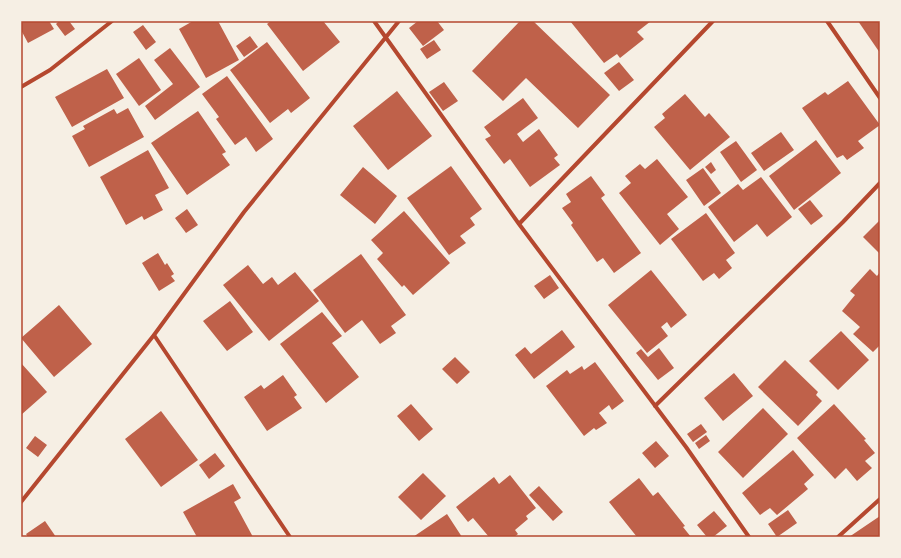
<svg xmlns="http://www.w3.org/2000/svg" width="901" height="558" font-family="'Varela Round',sans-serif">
<rect width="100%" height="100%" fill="#f6efe4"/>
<path fill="#bf614a" d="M 21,21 L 49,21 L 54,29 L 28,43 L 21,30 Z
M 59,21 L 69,21 L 75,29 L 65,36 L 56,24 Z
M 193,21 L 218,21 L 239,60 L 206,78 L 179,29 Z
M 271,21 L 323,21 L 340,42 L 303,71 L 267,24 Z
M 418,21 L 437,21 L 444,30 L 423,46 L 409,28 Z
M 520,21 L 533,21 L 610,95 L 578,128 L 526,78 L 503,101 L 472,71 Z
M 570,21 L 651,21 L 637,32 L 644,39 L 620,58 L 617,54 L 604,63 Z
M 858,21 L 880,21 L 880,53 Z
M 143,25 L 156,42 L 146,50 L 133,32 Z
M 250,36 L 258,47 L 244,57 L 236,46 Z
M 434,40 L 441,50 L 427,59 L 420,49 Z
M 267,42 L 310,98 L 291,113 L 288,109 L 270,123 L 230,70 Z
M 170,48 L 200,87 L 155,120 L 145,106 L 173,84 L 154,60 Z
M 139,58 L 161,90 L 139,106 L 116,74 Z
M 619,62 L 634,80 L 619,91 L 604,73 Z
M 107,69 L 124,98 L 72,127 L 55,97 Z
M 227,76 L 273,139 L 256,152 L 246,137 L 235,145 L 216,119 L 219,117 L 202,94 Z
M 848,81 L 880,125 L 858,141 L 864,148 L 847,160 L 843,155 L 837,158 L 802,108 L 825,92 L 828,95 Z
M 444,82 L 458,101 L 443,111 L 429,92 Z
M 397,91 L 432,136 L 388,170 L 353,126 Z
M 685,94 L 705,117 L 709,113 L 730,137 L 690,170 L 654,127 L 665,118 L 662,114 Z
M 523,98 L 538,118 L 517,134 L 523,142 L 539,129 L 558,155 L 554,158 L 560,165 L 530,187 L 510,159 L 504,164 L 485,139 L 491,136 L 484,127 Z
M 128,108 L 144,137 L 89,167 L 72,136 L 85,129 L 83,126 L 114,109 L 117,114 Z
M 198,111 L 226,152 L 222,154 L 230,165 L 187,195 L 151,143 Z
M 781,132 L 794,150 L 764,171 L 751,153 Z
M 816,140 L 841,173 L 794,210 L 769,176 Z
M 736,141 L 757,170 L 741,182 L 720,152 Z
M 148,150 L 169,188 L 155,195 L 163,210 L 144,220 L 142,216 L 126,225 L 100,177 Z
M 657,159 L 688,197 L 667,214 L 679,229 L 660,245 L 619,193 L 631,183 L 625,176 L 640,164 L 645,169 Z
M 711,162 L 716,170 L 711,174 L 705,167 Z
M 451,166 L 482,209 L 470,218 L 475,225 L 460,236 L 466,243 L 449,255 L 407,198 Z
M 363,167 L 397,196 L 375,224 L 340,195 Z
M 703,168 L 721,193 L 704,206 L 686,180 Z
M 591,176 L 605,195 L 601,198 L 641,253 L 614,273 L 603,258 L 597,262 L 571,225 L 573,223 L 562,208 L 571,202 L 566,194 Z
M 761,177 L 792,217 L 767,237 L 757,224 L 734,242 L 708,207 L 738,184 L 743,190 Z
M 810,200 L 823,216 L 811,225 L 798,209 Z
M 187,209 L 198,225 L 186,233 L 175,218 Z
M 404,211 L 450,263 L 413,295 L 404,285 L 402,287 L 377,259 L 383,253 L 371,240 Z
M 706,213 L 735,253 L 726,260 L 732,268 L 719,279 L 714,273 L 703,281 L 671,239 Z
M 880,220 L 880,254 L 863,237 Z
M 158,253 L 165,265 L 167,263 L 174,274 L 171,276 L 175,281 L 159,291 L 142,263 Z
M 361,254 L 406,315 L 391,326 L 396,333 L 380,344 L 362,320 L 345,333 L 313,290 Z
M 248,265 L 263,284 L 272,277 L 278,285 L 295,272 L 319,301 L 269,341 L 223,285 Z
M 870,269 L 877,276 L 880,272 L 880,345 L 873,352 L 853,334 L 860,327 L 842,311 L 855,295 L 850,291 Z
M 651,270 L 687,315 L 671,328 L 667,322 L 661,327 L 668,336 L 647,353 L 608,305 Z
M 550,275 L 559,288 L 544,299 L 534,286 Z
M 230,301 L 253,332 L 227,351 L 203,321 Z
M 59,305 L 92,344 L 54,377 L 21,338 Z
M 322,312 L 342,336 L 332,343 L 359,377 L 326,403 L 280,344 Z
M 562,330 L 575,347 L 534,379 L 515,355 L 525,347 L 531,354 Z
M 841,331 L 869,360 L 838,390 L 809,361 Z
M 659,348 L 674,368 L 658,380 L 636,353 L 641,349 L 648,357 Z
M 455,357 L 470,372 L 457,384 L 442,369 Z
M 785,360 L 818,392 L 816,395 L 822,401 L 798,426 L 758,387 Z
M 595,362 L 624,401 L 612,410 L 609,405 L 599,413 L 607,423 L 596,430 L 594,428 L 584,436 L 546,386 L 567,370 L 570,374 L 582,366 L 584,370 Z
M 21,363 L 47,392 L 21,415 Z
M 734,373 L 753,396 L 723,421 L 704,398 Z
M 283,375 L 297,395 L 294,397 L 302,408 L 267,431 L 244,397 L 261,385 L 264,389 Z
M 411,404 L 433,429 L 419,441 L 397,416 Z
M 834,404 L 866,439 L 864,440 L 875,453 L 865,461 L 872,468 L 857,481 L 846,468 L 835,479 L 797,438 Z
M 763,408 L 788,434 L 743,478 L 718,452 Z
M 161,411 L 198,460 L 161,487 L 125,439 Z
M 701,424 L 707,432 L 693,442 L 687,434 Z
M 706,435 L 710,441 L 699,449 L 695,443 Z
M 35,436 L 47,445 L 38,457 L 26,448 Z
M 656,441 L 669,456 L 655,468 L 642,453 Z
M 793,450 L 814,475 L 804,484 L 808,489 L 777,515 L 770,508 L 760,515 L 742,493 Z
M 215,453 L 225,466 L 209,479 L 199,465 Z
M 423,473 L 446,496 L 421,520 L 398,497 Z
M 510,475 L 536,508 L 526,516 L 528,519 L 515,530 L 518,534 L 514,537 L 489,537 L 473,518 L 468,522 L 456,507 L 494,477 L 499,484 Z
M 639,478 L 653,496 L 658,492 L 685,526 L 683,527 L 691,537 L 637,537 L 609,502 Z
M 233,484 L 241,498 L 234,502 L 253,537 L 197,537 L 183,512 Z
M 539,486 L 563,512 L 553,521 L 529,495 Z
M 788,510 L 797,523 L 777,537 L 768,524 Z
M 714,511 L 727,526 L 713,537 L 707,537 L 697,525 Z
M 447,514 L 462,537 L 413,537 Z
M 880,516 L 880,537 L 849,537 Z
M 45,521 L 56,537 L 28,537 L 26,534 Z"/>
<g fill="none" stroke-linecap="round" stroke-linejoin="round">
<path stroke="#b5482f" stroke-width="4" d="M 374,21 L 519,224 L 686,447 L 749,537
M 827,21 L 880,98
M 21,87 L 50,70 L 112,21
M 519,224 L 713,21
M 154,335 L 290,537
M 655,406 L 843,222 L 880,183
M 21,502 L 154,335 L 244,212 L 399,21
M 838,537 L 880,499"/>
</g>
<rect width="901" height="558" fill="none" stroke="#f6efe4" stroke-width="44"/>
<rect x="22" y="22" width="857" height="514" fill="none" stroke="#b5482f" stroke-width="1.5"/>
</svg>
